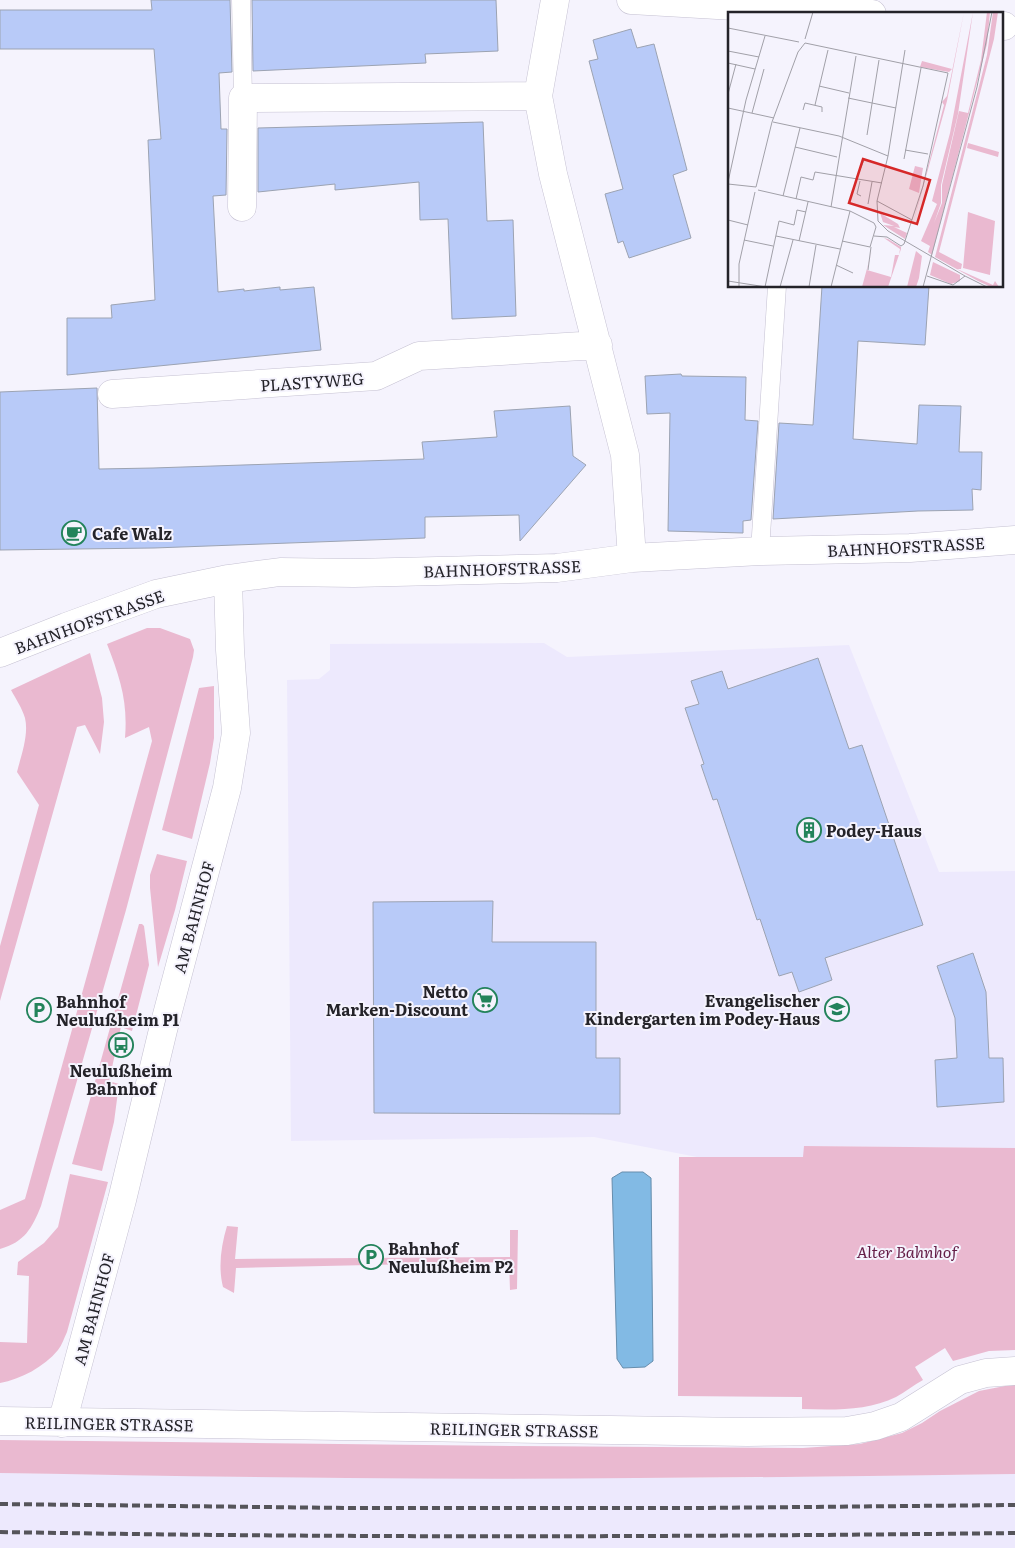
<svg xmlns="http://www.w3.org/2000/svg" width="1015" height="1548" font-family="Literata,serif">
<rect width="100%" height="100%" fill="#f5f3fd"/>
<path fill="#ede9fd" d="M 544,643 L 567,657 L 849,645 L 939,872 L 1015,871 L 1015,1148 L 804,1146 L 804,1157 L 697,1157 L 594,1137 L 291,1141 L 287,680 L 319,679 L 330,670 L 330,644 Z
M 0,1473 L 348,1478 L 698,1478 L 1015,1474 L 1015,1548 L 0,1548 Z"/>
<path fill="#eab9d0" d="M 147,628 L 160,628 L 190,639 L 194,650 L 193,657 L 126,910 L 41,1206 C 32,1228 25,1242 0,1249 L 0,1210 L 25,1199 L 152,741 L 149,727 L 125,738 C 128,701 120,678 107,644 Z
M 90,653 L 102,698 L 104,722 L 100,754 L 85,725 L 77,727 L 0,1001 L 0,946 L 39,805 L 17,772 C 21,756 29,735 25,718 C 22,708 16,699 11,690 Z
M 214,686 L 214,738 L 210,763 L 192,839 L 162,830 L 199,688 Z
M 157,854 L 187,861 L 175,910 L 158,967 L 150,888 L 150,875 Z
M 139,924 L 142,924 L 144,926 L 149,965 L 132,1031 L 121,1027 L 109,1081 L 119,1084 L 114,1122 L 102,1171 L 72,1164 Z
M 804,1146 L 1015,1148 L 1015,1350 L 989,1351 L 953,1361 L 945,1348 L 915,1367 L 923,1380 C 914,1385 905,1392 896,1397 C 868,1411 833,1410 802,1409 L 802,1397 L 678,1396 L 679,1157 L 803,1157 Z
M 70,1174 L 108,1182 L 67,1332 C 64,1338 62,1345 58,1350 C 44,1367 21,1379 0,1383 L 0,1342 L 27,1343 L 29,1276 L 17,1275 L 18,1262 L 44,1243 L 58,1227 Z
M 227,1226 L 238,1227 L 235,1259 L 510,1257 L 510,1230 L 518,1230 L 517,1289 L 510,1290 L 509,1262 L 236,1268 L 234,1293 L 223,1287 C 218,1267 221,1246 227,1226 Z
M 1010,1385 L 1015,1385 L 1015,1474 C 792,1477 570,1480 347,1478 C 231,1477 116,1475 0,1473 L 0,1440 L 518,1446 L 803,1448 L 860,1444 L 902,1433 L 922,1423 L 940,1411 L 979,1391 Z"/>
<path fill="#82bae4" stroke="#668dac" d="M 622,1172 L 643,1172 L 651,1178 L 653,1361 L 645,1367 L 623,1368 L 617,1359 L 612,1178 Z"/>
<path fill="#b8caf8" stroke="#9ca3b2" d="M 151,0 L 230,0 L 232,72 L 219,73 L 221,129 L 227,129 L 226,195 L 213,196 L 218,292 L 244,289 L 244,291 L 280,287 L 280,290 L 314,287 L 321,350 L 67,375 L 67,318 L 112,318 L 111,305 L 155,300 L 148,140 L 161,139 L 154,49 L 0,49 L 0,10 L 152,10 Z
M 252,0 L 496,0 L 498,51 L 425,54 L 426,63 L 253,71 Z
M 631,29 L 637,48 L 654,44 L 687,170 L 673,175 L 691,238 L 629,258 L 623,241 L 618,243 L 605,194 L 623,189 L 589,61 L 598,59 L 593,40 Z
M 483,122 L 487,221 L 513,220 L 516,316 L 452,319 L 448,219 L 420,220 L 419,182 L 335,190 L 335,184 L 258,192 L 258,128 Z
M 822,286 L 929,286 L 925,345 L 858,341 L 853,439 L 917,444 L 919,405 L 961,406 L 959,452 L 982,452 L 981,490 L 972,489 L 973,510 L 918,511 L 773,519 L 779,423 L 813,425 Z
M 681,374 L 682,376 L 746,377 L 745,420 L 758,421 L 751,520 L 743,521 L 743,533 L 668,531 L 670,413 L 647,414 L 645,376 Z
M 97,388 L 99,469 L 153,468 L 424,459 L 422,442 L 497,437 L 494,411 L 570,406 L 573,456 L 586,465 L 520,541 L 519,515 L 425,517 L 425,538 L 154,548 L 0,550 L 0,392 Z
M 818,658 L 849,749 L 862,745 L 923,925 L 825,958 L 832,980 L 799,992 L 792,972 L 779,976 L 760,919 L 757,920 L 717,799 L 713,800 L 701,765 L 704,764 L 685,708 L 699,704 L 691,681 L 722,671 L 728,689 Z
M 493,901 L 492,942 L 596,942 L 596,1058 L 620,1058 L 620,1114 L 374,1113 L 373,902 Z
M 973,953 L 986,992 L 989,1058 L 1003,1058 L 1004,1102 L 937,1107 L 935,1060 L 957,1058 L 955,1018 L 937,966 Z"/>
<g fill="none" stroke-linecap="round" stroke-linejoin="round">
<defs>
<path id="lane" d="M 241,0 L 243,98
M 760,551 L 777,286"/>
<path id="street" d="M 555,0 L 538,96 L 553,174 L 625,455 L 632,558
M 631,0 L 872,14
M 1001,26 L 1004,26
M 242,207 L 243,98 L 538,96
M 112,394 L 376,376 L 419,356 L 598,345
M 0,653 L 66,627 L 156,594 L 228,579 L 280,572 L 354,573 L 557,568 L 632,558 L 760,551 L 910,548 L 1015,540
M 0,1421 L 748,1432 L 847,1431 L 875,1426 L 901,1417 L 960,1380 L 986,1373 L 1015,1371
M 62,1423 L 122,1200 L 163,1030 L 227,788 L 236,733 L 230,650 L 228,579"/>
</defs>
<use href="#lane" stroke="#c5c1d2" stroke-width="19"/>
<use href="#street" stroke="#c5c1d2" stroke-width="29"/>
<use href="#lane" stroke="#fff" stroke-width="18"/>
<use href="#street" stroke="#fff" stroke-width="28"/>
<path stroke="#55545a" stroke-width="4" stroke-dasharray="8 4" stroke-linecap="butt" d="M 0,1504 L 350,1508 L 699,1508 L 1015,1505
M 0,1532 C 338,1538 677,1537 1015,1533"/>
</g>
<defs>
<symbol id="cafe-ring" viewBox="-11 -11 22 22"><circle r="9.5" fill="#f5f3fd" stroke="#23835b" stroke-width="1.5"/><path d="M-5.5-4.5H6V0H3Q3 3.5 0 3.5H-2.5Q-5.5 3.5-5.5 0ZM3-3.2v2h1.7v-2ZM-6 4.5H4V6H-6Z" fill="#23835b"/></symbol>
<symbol id="building-ring" viewBox="-11 -11 22 22"><circle r="9.5" fill="#f5f3fd" stroke="#23835b" stroke-width="1.5"/><path d="M-4-6H4V6H1V3H-1V6H-4ZM-2.5-4.3h1.7v1.8h-1.7ZM.8-4.3h1.7v1.8H.8ZM-2.5-1h1.7V.8h-1.7ZM.8-1h1.7V.8H.8Z" fill="#23835b"/></symbol>
<symbol id="supermarket-ring" viewBox="-11 -11 22 22"><circle r="9.5" fill="#f5f3fd" stroke="#23835b" stroke-width="1.5"/><path d="M-6-5.5h2.5l.6 2H6L4.5 2H-2.5L-4.4-4H-6ZM-1.5 3.2a1.3 1.3 0 1 0 .1 0ZM3 3.2a1.3 1.3 0 1 0 .1 0Z" fill="#23835b"/></symbol>
<symbol id="school-ring" viewBox="-11 -11 22 22"><circle r="9.5" fill="#f5f3fd" stroke="#23835b" stroke-width="1.5"/><path d="M0-5L7-2L0 1L-7-2ZM-4 1L0 2.5L4 1V4Q0 6-4 4Z" fill="#23835b"/></symbol>
<symbol id="parking-ring" viewBox="-11 -11 22 22"><circle r="9.5" fill="#f5f3fd" stroke="#23835b" stroke-width="1.5"/><path d="M-3.5-5.5H1a3.5 3.5 0 0 1 0 7H-1V5.5H-3.5ZM-1-3.4V-.6H.8a1.4 1.4 0 0 0 0-2.8Z" fill="#23835b"/></symbol>
<symbol id="bus-ring" viewBox="-11 -11 22 22"><circle r="9.5" fill="#f5f3fd" stroke="#23835b" stroke-width="1.5"/><path d="M-5-6H5V4H4V6H2V4H-2V6H-4V4H-5ZM-3.5-4V0h7V-4ZM-3.5 1.2v1.5H-2V1.2ZM2 1.2v1.5H3.5V1.2Z" fill="#23835b"/></symbol>
</defs>
<g fill-rule="evenodd">
<use href="#cafe-ring" x="60" y="519" width="28" height="28"/>
<use href="#building-ring" x="795" y="816" width="28" height="28"/>
<use href="#supermarket-ring" x="471" y="986" width="28" height="28"/>
<use href="#school-ring" x="823" y="995" width="28" height="28"/>
<use href="#parking-ring" x="25" y="996" width="28" height="28"/>
<use href="#bus-ring" x="107" y="1031" width="28" height="28"/>
<use href="#parking-ring" x="357" y="1243" width="28" height="28"/>
</g>
<g text-anchor="middle" dominant-baseline="central" stroke-width="4" stroke-linejoin="round" paint-order="stroke">
<g font-size="16" fill="#242329" stroke="#f5f3fd">
<text transform="translate(312 381) rotate(-4)">PLASTYWEG</text>
<text transform="translate(906 546) rotate(-3)">BAHNHOFSTRASSE</text>
<text transform="translate(502 568) rotate(-2)">BAHNHOFSTRASSE</text>
<text transform="translate(89 621) rotate(-20)">BAHNHOFSTRASSE</text>
<text transform="translate(193 917) rotate(-75)">AM BAHNHOF</text>
<text transform="translate(93 1309) rotate(-75)">AM BAHNHOF</text>
<text transform="translate(109 1423) rotate(1)">REILINGER STRASSE</text>
<text transform="translate(514 1429) rotate(1)">REILINGER STRASSE</text>
</g>
<g font-size="16" font-weight="bold" fill="#242329" stroke="#f5f3fd" text-anchor="start">
<text x="92" y="533">Cafe Walz</text>
<text x="826" y="830">Podey-Haus</text>
<text x="468" y="991" text-anchor="end">Netto<tspan x="468" dy="18">Marken-Discount</tspan></text>
<text x="820" y="1000" text-anchor="end">Evangelischer<tspan x="820" dy="18">Kindergarten im Podey-Haus</tspan></text>
<text x="56" y="1001">Bahnhof<tspan x="56" dy="18">Neulußheim P1</tspan></text>
<text x="121" y="1070" text-anchor="middle">Neulußheim<tspan x="121" dy="18">Bahnhof</tspan></text>
<text x="388" y="1248">Bahnhof<tspan x="388" dy="18">Neulußheim P2</tspan></text>
</g>
<g font-size="16" font-style="italic" fill="#651d47" stroke="#f5f3fd">
<text x="907" y="1251">Alter Bahnhof</text>
</g>
</g>
<g transform="translate(728 12)">
<rect width="275" height="275" fill="#f5f3fd"/>
<path d="M 236,0 L 219,89 L 184,215 L 216,93 L 214,90 L 219,84 ZM 245,0 L 230,102 L 213,173 L 213,191 L 206,211 L 214,191 L 214,173 L 231,99 L 240,101 L 253,48 L 259,0 L 262,0 L 259,32 L 204,243 L 200,240 L 202,234 L 193,229 L 209,192 L 204,189 L 222,121 ZM 265,0 L 270,0 L 266,27 L 211,240 L 234,252 L 233,257 L 229,257 L 265,273 L 267,269 L 271,275 L 263,275 L 250,269 L 207,245 L 259,43 ZM 194,49 L 224,57 L 221,60 L 192,55 ZM 240,131 L 271,140 L 270,145 L 239,136 ZM 187,154 L 195,156 L 191,181 L 181,177 ZM 240,200 L 267,209 L 262,263 L 235,256 ZM 152,201 L 170,212 L 172,216 L 166,215 L 179,221 L 177,227 L 155,213 L 166,214 L 155,210 ZM 156,226 L 160,227 L 173,235 L 173,237 L 160,275 L 134,275 L 144,238 L 139,258 L 163,265 L 167,243 L 171,243 L 172,237 ZM 188,239 L 194,244 L 191,266 L 188,275 L 179,275 ZM 205,250 L 232,263 L 232,269 L 223,272 L 202,263 Z" fill="#eab9d0"/>
<path fill="none" stroke="#a1a0a8" stroke-width="1" d="M 0,16 L 71,30M 77,27 L 85,0M 77,31 L 220,61 L 195,174 L 176,232 L 173,234 L 159,225 L 146,224M 0,39 L 31,45M 0,51 L 27,57M 91,74 L 121,81M 0,82 L 8,52M 120,86 L 168,96M 87,93 L 100,38M 0,96 L 46,106M 75,98 L 77,91 L 94,95 L 94,100M 24,101 L 36,57M 45,110 L 111,124 L 160,144M 139,123 L 151,48M 67,135 L 109,145M 177,138 L 200,142M 176,147 L 193,56M 128,167 L 136,148M 132,169 L 129,182 L 133,184M 0,170 L 18,88 L 37,24M 0,172 L 28,175M 28,175 L 44,110 L 70,40 L 77,31M 30,178 L 122,199 L 146,211 L 148,215M 55,184 L 72,116M 68,187 L 73,165 L 85,168 L 87,160 L 154,171M 149,189 L 184,208M 140,192 L 144,170M 103,195 L 128,44M 0,208 L 20,213M 150,209 L 149,189 L 160,144 L 177,38M 150,209 L 160,219 L 237,264M 48,224 L 112,237M 16,228 L 45,234M 71,229 L 80,190M 114,229 L 142,235 L 148,215M 108,253 L 125,261M 140,258 L 143,235M 199,264 L 225,273 L 237,264 L 259,275M 0,269 L 38,275M 11,275 L 11,252 L 27,180M 37,275 L 51,209 L 66,213 L 69,198 L 78,200M 52,275 L 65,228M 81,275 L 88,233M 103,275 L 122,199M 195,275 L 249,75 L 264,0"/>
<path fill="#d62828" fill-opacity="0.15" stroke="#d62828" stroke-width="2.5" d="M 135,147 L 202,168 L 189,212 L 121,191 Z"/>
<rect width="275" height="275" fill="none" stroke="#242329" stroke-width="2.5"/>
</g>
</svg>
